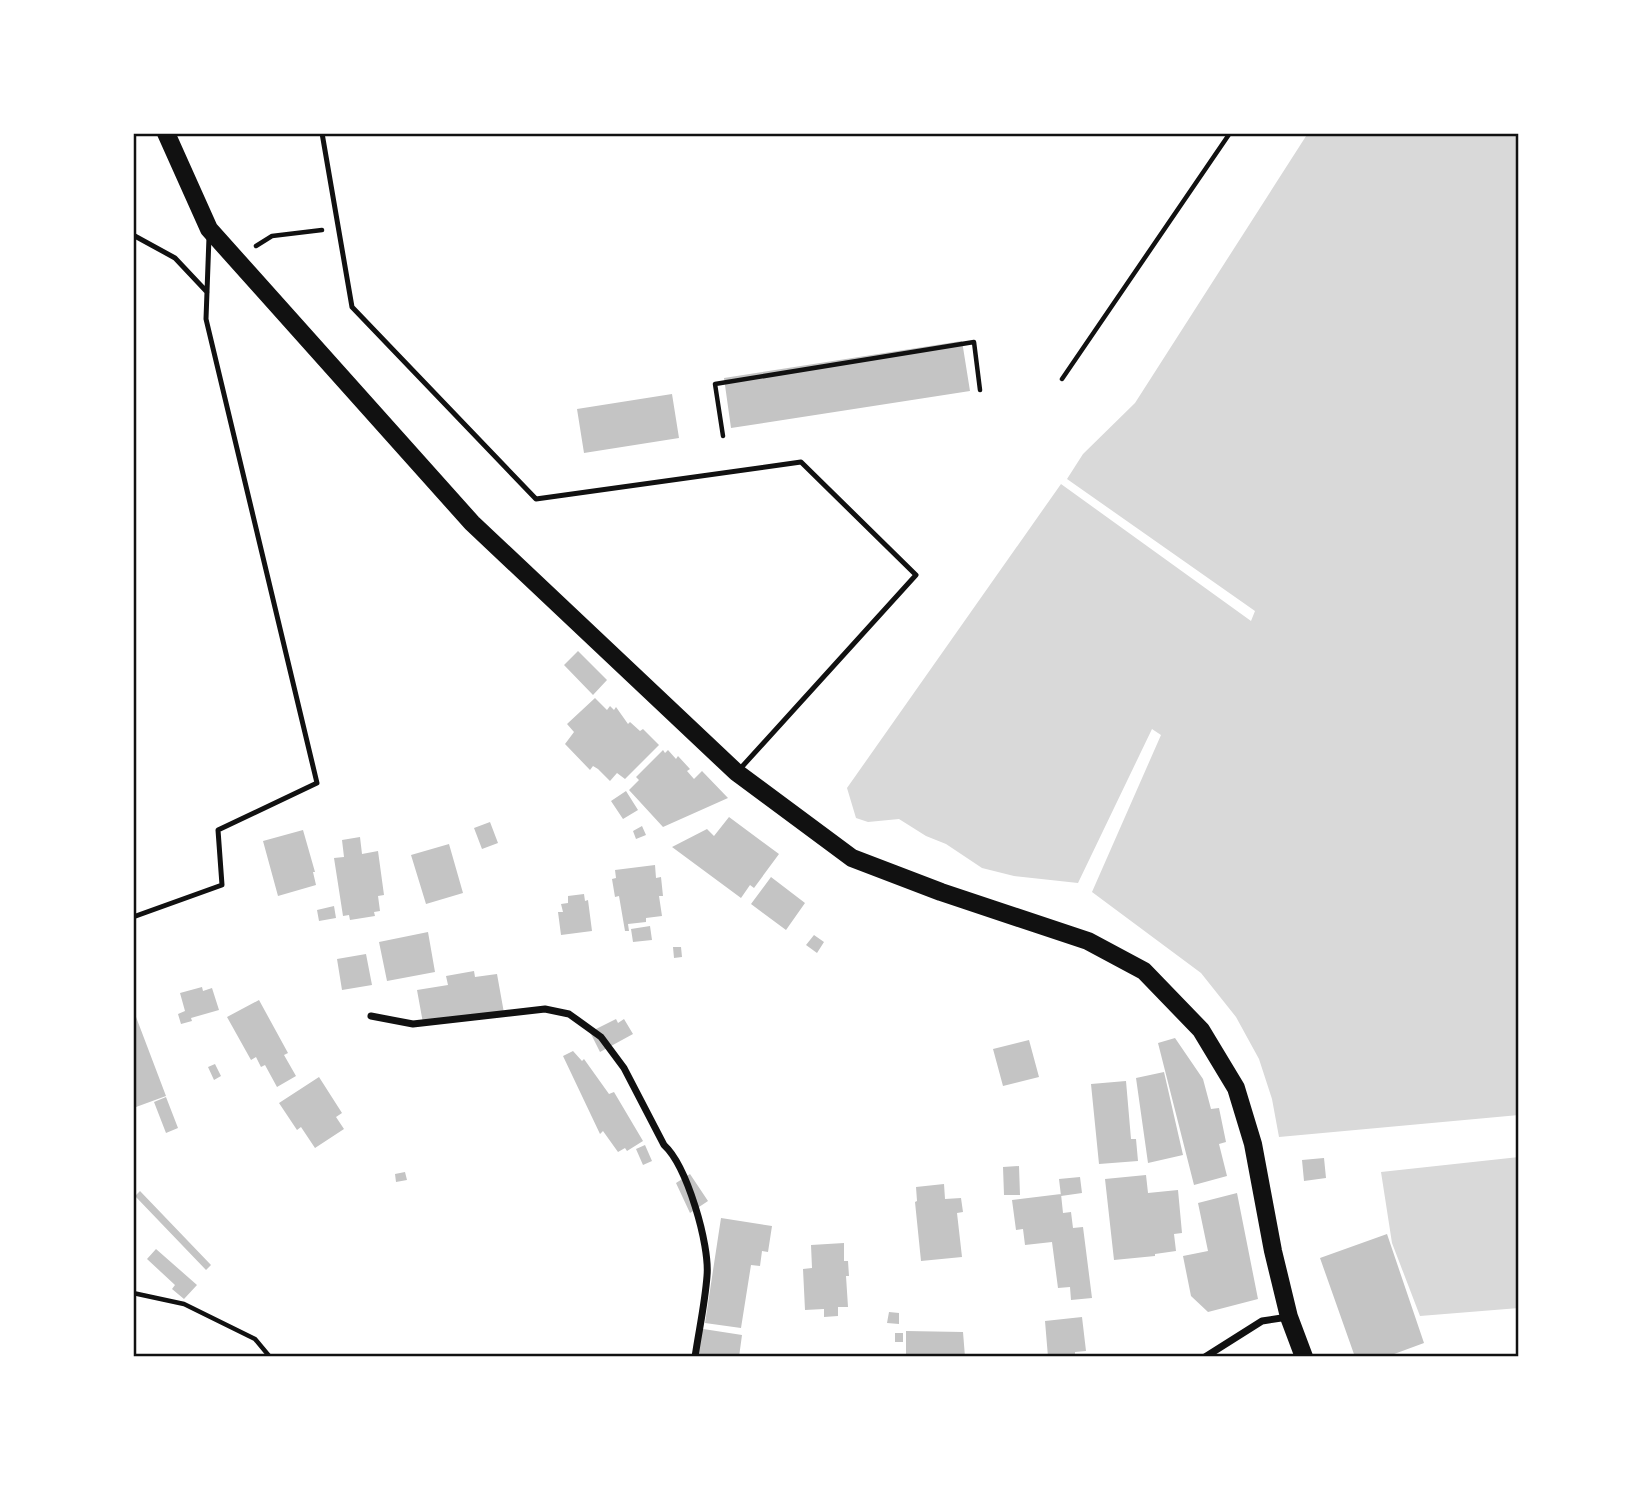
<svg xmlns="http://www.w3.org/2000/svg" width="1652" height="1490" font-family="Roboto,sans-serif">
<rect width="100%" height="100%" fill="#fff"/>
<path fill="#d9d9d9" d="M 1308,133 L 1519,133 L 1519,1115 L 1279,1137 L 1272,1099 L 1259,1059 L 1236,1017 L 1201,973 L 1092,892 L 1161,735 L 1152,729 L 1078,883 L 1014,876 L 982,868 L 946,844 L 926,836 L 899,819 L 868,822 L 856,818 L 847,788 L 1061,484 L 1251,621 L 1255,611 L 1067,479 L 1083,454 L 1135,403 Z
M 1519,1157 L 1519,1308 L 1420,1316 L 1392,1243 L 1381,1172 Z"/>
<path fill="#c4c4c4" d="M 962,341 L 970,391 L 731,428 L 724,378 Z
M 672,394 L 679,438 L 584,453 L 577,409 Z
M 578,651 L 607,680 L 593,695 L 564,665 Z
M 595,698 L 607,710 L 610,706 L 614,710 L 616,707 L 628,724 L 630,722 L 640,731 L 643,729 L 659,745 L 625,779 L 617,773 L 610,781 L 598,769 L 593,766 L 590,770 L 565,744 L 574,732 L 567,724 Z
M 663,750 L 665,753 L 668,750 L 676,759 L 678,756 L 690,769 L 687,771 L 694,779 L 702,771 L 728,798 L 663,827 L 629,790 L 639,780 L 636,777 Z
M 626,791 L 638,810 L 623,819 L 611,801 Z
M 729,817 L 779,854 L 754,888 L 750,885 L 741,898 L 672,847 L 707,829 L 714,836 Z
M 490,822 L 498,843 L 482,849 L 474,828 Z
M 642,826 L 646,835 L 636,839 L 633,831 Z
M 303,830 L 315,872 L 313,872 L 316,885 L 278,896 L 263,841 Z
M 360,837 L 362,854 L 378,851 L 384,895 L 378,896 L 380,911 L 374,912 L 375,916 L 350,920 L 349,915 L 343,916 L 334,858 L 344,857 L 342,840 Z
M 449,844 L 463,893 L 426,904 L 411,855 Z
M 655,865 L 656,878 L 661,877 L 663,896 L 659,896 L 662,916 L 646,918 L 646,922 L 628,924 L 629,931 L 625,931 L 619,896 L 615,897 L 612,879 L 616,878 L 615,870 Z
M 771,877 L 805,903 L 786,930 L 751,904 Z
M 584,894 L 585,901 L 588,900 L 592,931 L 561,935 L 558,912 L 563,912 L 561,904 L 568,903 L 568,896 Z
M 334,906 L 336,918 L 319,921 L 317,910 Z
M 650,926 L 652,940 L 633,942 L 631,929 Z
M 428,932 L 435,972 L 387,981 L 379,942 Z
M 814,935 L 824,942 L 817,953 L 806,945 Z
M 673,947 L 681,947 L 682,957 L 674,958 Z
M 366,954 L 372,985 L 342,990 L 337,959 Z
M 474,971 L 475,977 L 497,974 L 504,1013 L 423,1023 L 417,990 L 448,985 L 446,976 Z
M 202,987 L 203,991 L 212,988 L 219,1010 L 191,1018 L 192,1021 L 181,1024 L 178,1014 L 185,1011 L 180,993 Z
M 259,1000 L 288,1053 L 284,1055 L 296,1076 L 277,1087 L 265,1065 L 261,1067 L 256,1057 L 251,1060 L 227,1017 Z
M 133,1009 L 166,1096 L 136,1107 L 133,1099 Z
M 616,1019 L 618,1023 L 624,1019 L 633,1034 L 600,1052 L 590,1032 Z
M 1175,1038 L 1203,1079 L 1211,1109 L 1219,1108 L 1226,1142 L 1219,1144 L 1227,1176 L 1194,1185 L 1158,1043 Z
M 1029,1040 L 1039,1077 L 1003,1086 L 993,1049 Z
M 573,1051 L 582,1061 L 584,1059 L 609,1094 L 614,1092 L 643,1141 L 627,1151 L 625,1148 L 618,1152 L 603,1131 L 600,1134 L 563,1056 Z
M 215,1064 L 221,1076 L 214,1080 L 208,1067 Z
M 1164,1072 L 1183,1155 L 1148,1163 L 1136,1078 Z
M 319,1077 L 342,1113 L 336,1117 L 344,1129 L 315,1148 L 301,1127 L 297,1130 L 279,1103 Z
M 1126,1081 L 1131,1139 L 1136,1139 L 1138,1161 L 1099,1164 L 1091,1084 Z
M 166,1097 L 178,1128 L 166,1133 L 154,1102 Z
M 645,1145 L 652,1161 L 643,1165 L 636,1149 Z
M 1324,1158 L 1326,1178 L 1304,1181 L 1302,1160 Z
M 1019,1166 L 1020,1195 L 1004,1195 L 1003,1167 Z
M 405,1172 L 407,1180 L 396,1182 L 395,1174 Z
M 690,1174 L 708,1201 L 690,1213 L 676,1183 Z
M 1146,1175 L 1148,1193 L 1178,1190 L 1182,1233 L 1174,1234 L 1176,1251 L 1155,1254 L 1155,1256 L 1114,1260 L 1105,1179 Z
M 1080,1177 L 1082,1193 L 1061,1196 L 1059,1179 Z
M 944,1184 L 945,1199 L 961,1198 L 963,1212 L 957,1213 L 962,1257 L 921,1261 L 915,1202 L 917,1201 L 916,1187 Z
M 140,1191 L 211,1265 L 206,1270 L 135,1196 Z
M 1237,1193 L 1258,1299 L 1208,1312 L 1191,1296 L 1183,1256 L 1208,1251 L 1198,1203 Z
M 1061,1194 L 1063,1213 L 1071,1212 L 1073,1228 L 1083,1227 L 1092,1298 L 1071,1300 L 1070,1287 L 1058,1288 L 1052,1242 L 1025,1245 L 1023,1229 L 1016,1230 L 1012,1200 Z
M 721,1218 L 772,1226 L 768,1252 L 762,1251 L 760,1266 L 751,1265 L 741,1328 L 705,1323 Z
M 1387,1234 L 1424,1343 L 1386,1357 L 1355,1357 L 1320,1258 Z
M 844,1243 L 844,1261 L 848,1261 L 849,1276 L 846,1276 L 848,1307 L 838,1307 L 838,1316 L 824,1317 L 824,1309 L 805,1310 L 803,1269 L 812,1268 L 811,1245 Z
M 156,1249 L 197,1285 L 184,1299 L 172,1289 L 175,1285 L 147,1259 Z
M 889,1312 L 899,1313 L 899,1324 L 887,1323 Z
M 1082,1317 L 1086,1351 L 1075,1352 L 1075,1357 L 1048,1357 L 1045,1321 Z
M 697,1328 L 742,1335 L 739,1357 L 692,1357 Z
M 906,1331 L 963,1332 L 965,1357 L 906,1357 Z
M 895,1333 L 903,1333 L 903,1342 L 895,1342 Z"/>
<g fill="none" stroke-linecap="round" stroke-linejoin="round">
<path stroke="#111" stroke-width="4.5" d="M 256,246 L 272,236 L 322,230
M 1062,379 L 1230,133
M 723,436 L 715,384 L 974,342 L 980,390
M 133,1293 L 184,1304 L 255,1339 L 270,1357"/>
<path stroke="#111" stroke-width="5" d="M 322,133 L 352,307 L 536,499 L 801,462 L 916,575 L 739,770
M 133,235 L 175,258 L 207,292
M 133,917 L 222,885 L 218,830 L 317,783 L 206,319 L 209,237"/>
<path stroke="#111" stroke-width="7" d="M 371,1016 L 413,1024 L 545,1009 L 569,1014 L 601,1037 L 624,1068 L 664,1145 C 687,1166 710,1245 707,1276 C 705,1303 699,1330 695,1357
M 1205,1357 L 1262,1321 L 1288,1317"/>
<path stroke="#111" stroke-width="18" d="M 166,133 L 209,229 L 472,523 L 736,772 L 852,858 L 941,892 L 1088,941 L 1144,971 L 1201,1030 L 1236,1088 L 1253,1144 L 1273,1251 L 1289,1317 L 1304,1357"/>
</g>
<rect width="1652" height="1490" fill="none" stroke="#ffffff" stroke-width="270"/>
<rect x="135" y="135" width="1382" height="1220" fill="none" stroke="#111" stroke-width="2.5"/>
</svg>
